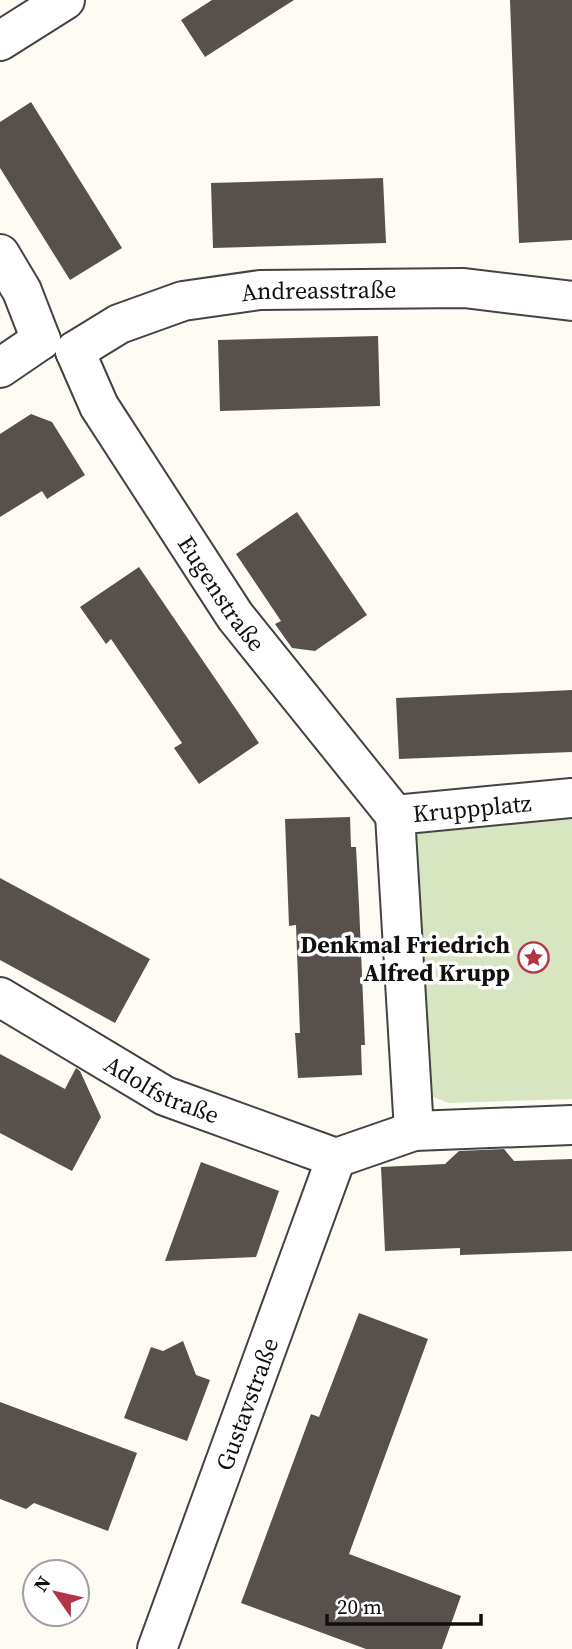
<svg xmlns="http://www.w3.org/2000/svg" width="572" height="1649" font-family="'Source Serif 4',serif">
<rect width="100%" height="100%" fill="#fefbf4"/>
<path fill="#d7e6c0" d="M 572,816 L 572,1099 L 449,1103 L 433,1097 L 427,1078 L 417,835 L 429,821 Z"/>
<path fill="#57504d" d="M 212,0 L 294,0 L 205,57 L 181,20 Z
M 510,0 L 572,0 L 572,240 L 519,243 Z
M 31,102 L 122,248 L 70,280 L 0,168 L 0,122 Z
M 383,178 L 386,243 L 213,248 L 211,183 Z
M 378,336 L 380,406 L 220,411 L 218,340 Z
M 31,414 L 52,422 L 85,475 L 47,499 L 42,491 L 0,517 L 0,434 Z
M 297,512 L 367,615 L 315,651 L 292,648 L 275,624 L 281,621 L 236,554 Z
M 139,567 L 259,743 L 199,784 L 174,748 L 182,743 L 111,639 L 106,644 L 80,607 Z
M 572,690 L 572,752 L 399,759 L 396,698 Z
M 350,817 L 351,847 L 356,847 L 359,905 L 365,1045 L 361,1045 L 362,1075 L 298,1078 L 295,1033 L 300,1033 L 296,925 L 289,926 L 285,819 Z
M 0,878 L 150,959 L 115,1023 L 0,960 Z
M 0,1054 L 65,1089 L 76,1068 L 80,1071 L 101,1117 L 72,1171 L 0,1133 Z
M 504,1149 L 514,1161 L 572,1159 L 572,1251 L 460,1255 L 460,1248 L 385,1251 L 381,1167 L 445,1164 L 459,1151 Z
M 201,1162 L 279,1191 L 256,1257 L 165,1261 Z
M 359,1313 L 428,1339 L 349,1554 L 461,1596 L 442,1649 L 366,1649 L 241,1603 L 311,1414 L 319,1417 Z
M 183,1341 L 196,1375 L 210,1380 L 187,1441 L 124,1418 L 151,1347 L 163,1351 Z
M 0,1402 L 137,1453 L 108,1531 L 34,1503 L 26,1509 L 0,1499 Z"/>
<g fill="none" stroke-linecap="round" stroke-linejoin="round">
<defs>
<g id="minor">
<path d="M 0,41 L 65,0"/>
<path d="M 0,254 L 22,291 L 41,340"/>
<path id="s1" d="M 75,351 L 99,406 L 235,616 L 395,815"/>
<path id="s2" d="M 75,351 L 119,324 L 183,301 L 260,290 L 464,288 L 572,301"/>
<path d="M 0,368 L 41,340"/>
<path id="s3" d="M 0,997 L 165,1096 L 336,1158"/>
<path id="s4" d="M 414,1131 L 395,815 L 572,798"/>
<path d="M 336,1158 L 414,1131 L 572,1125"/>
<path id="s5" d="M 157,1649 L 336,1158"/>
</g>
</defs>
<use href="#minor" stroke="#434343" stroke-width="42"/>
<use href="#minor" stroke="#fff" stroke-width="38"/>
</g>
<defs>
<symbol id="sight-ring" viewBox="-11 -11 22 22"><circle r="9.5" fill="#fff" stroke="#b23646" stroke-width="1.5"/><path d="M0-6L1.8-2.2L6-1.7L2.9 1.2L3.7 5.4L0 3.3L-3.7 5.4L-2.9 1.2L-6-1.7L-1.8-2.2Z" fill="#b23646"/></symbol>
</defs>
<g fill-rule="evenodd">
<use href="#sight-ring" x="516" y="940" width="35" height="35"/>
</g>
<g text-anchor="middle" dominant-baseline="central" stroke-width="7" stroke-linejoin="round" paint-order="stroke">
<g font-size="24" fill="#101010" stroke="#fff">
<text stroke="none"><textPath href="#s2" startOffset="256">Andreasstraße</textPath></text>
<text stroke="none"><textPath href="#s1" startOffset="284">Eugenstraße</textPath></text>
<text stroke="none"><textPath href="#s4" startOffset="394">Kruppplatz</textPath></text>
<text stroke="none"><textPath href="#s3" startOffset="187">Adolfstraße</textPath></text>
<text stroke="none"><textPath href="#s5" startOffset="261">Gustavstraße</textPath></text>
</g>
<g font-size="24" font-weight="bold" fill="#101010" stroke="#fff" text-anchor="end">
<text x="510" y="944">Denkmal Friedrich<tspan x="510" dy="28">Alfred Krupp</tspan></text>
</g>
</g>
<g transform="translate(56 1593) rotate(304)"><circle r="33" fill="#ffffff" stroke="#9f9f9f" stroke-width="2"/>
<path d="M0-5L12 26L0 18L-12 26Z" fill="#b23646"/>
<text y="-10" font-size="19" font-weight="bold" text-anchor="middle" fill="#101010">N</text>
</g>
<path d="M327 1614v10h154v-10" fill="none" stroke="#101010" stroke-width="3.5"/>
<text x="337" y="1614" font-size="21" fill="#101010" stroke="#ffffff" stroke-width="5" paint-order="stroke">20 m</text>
</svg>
